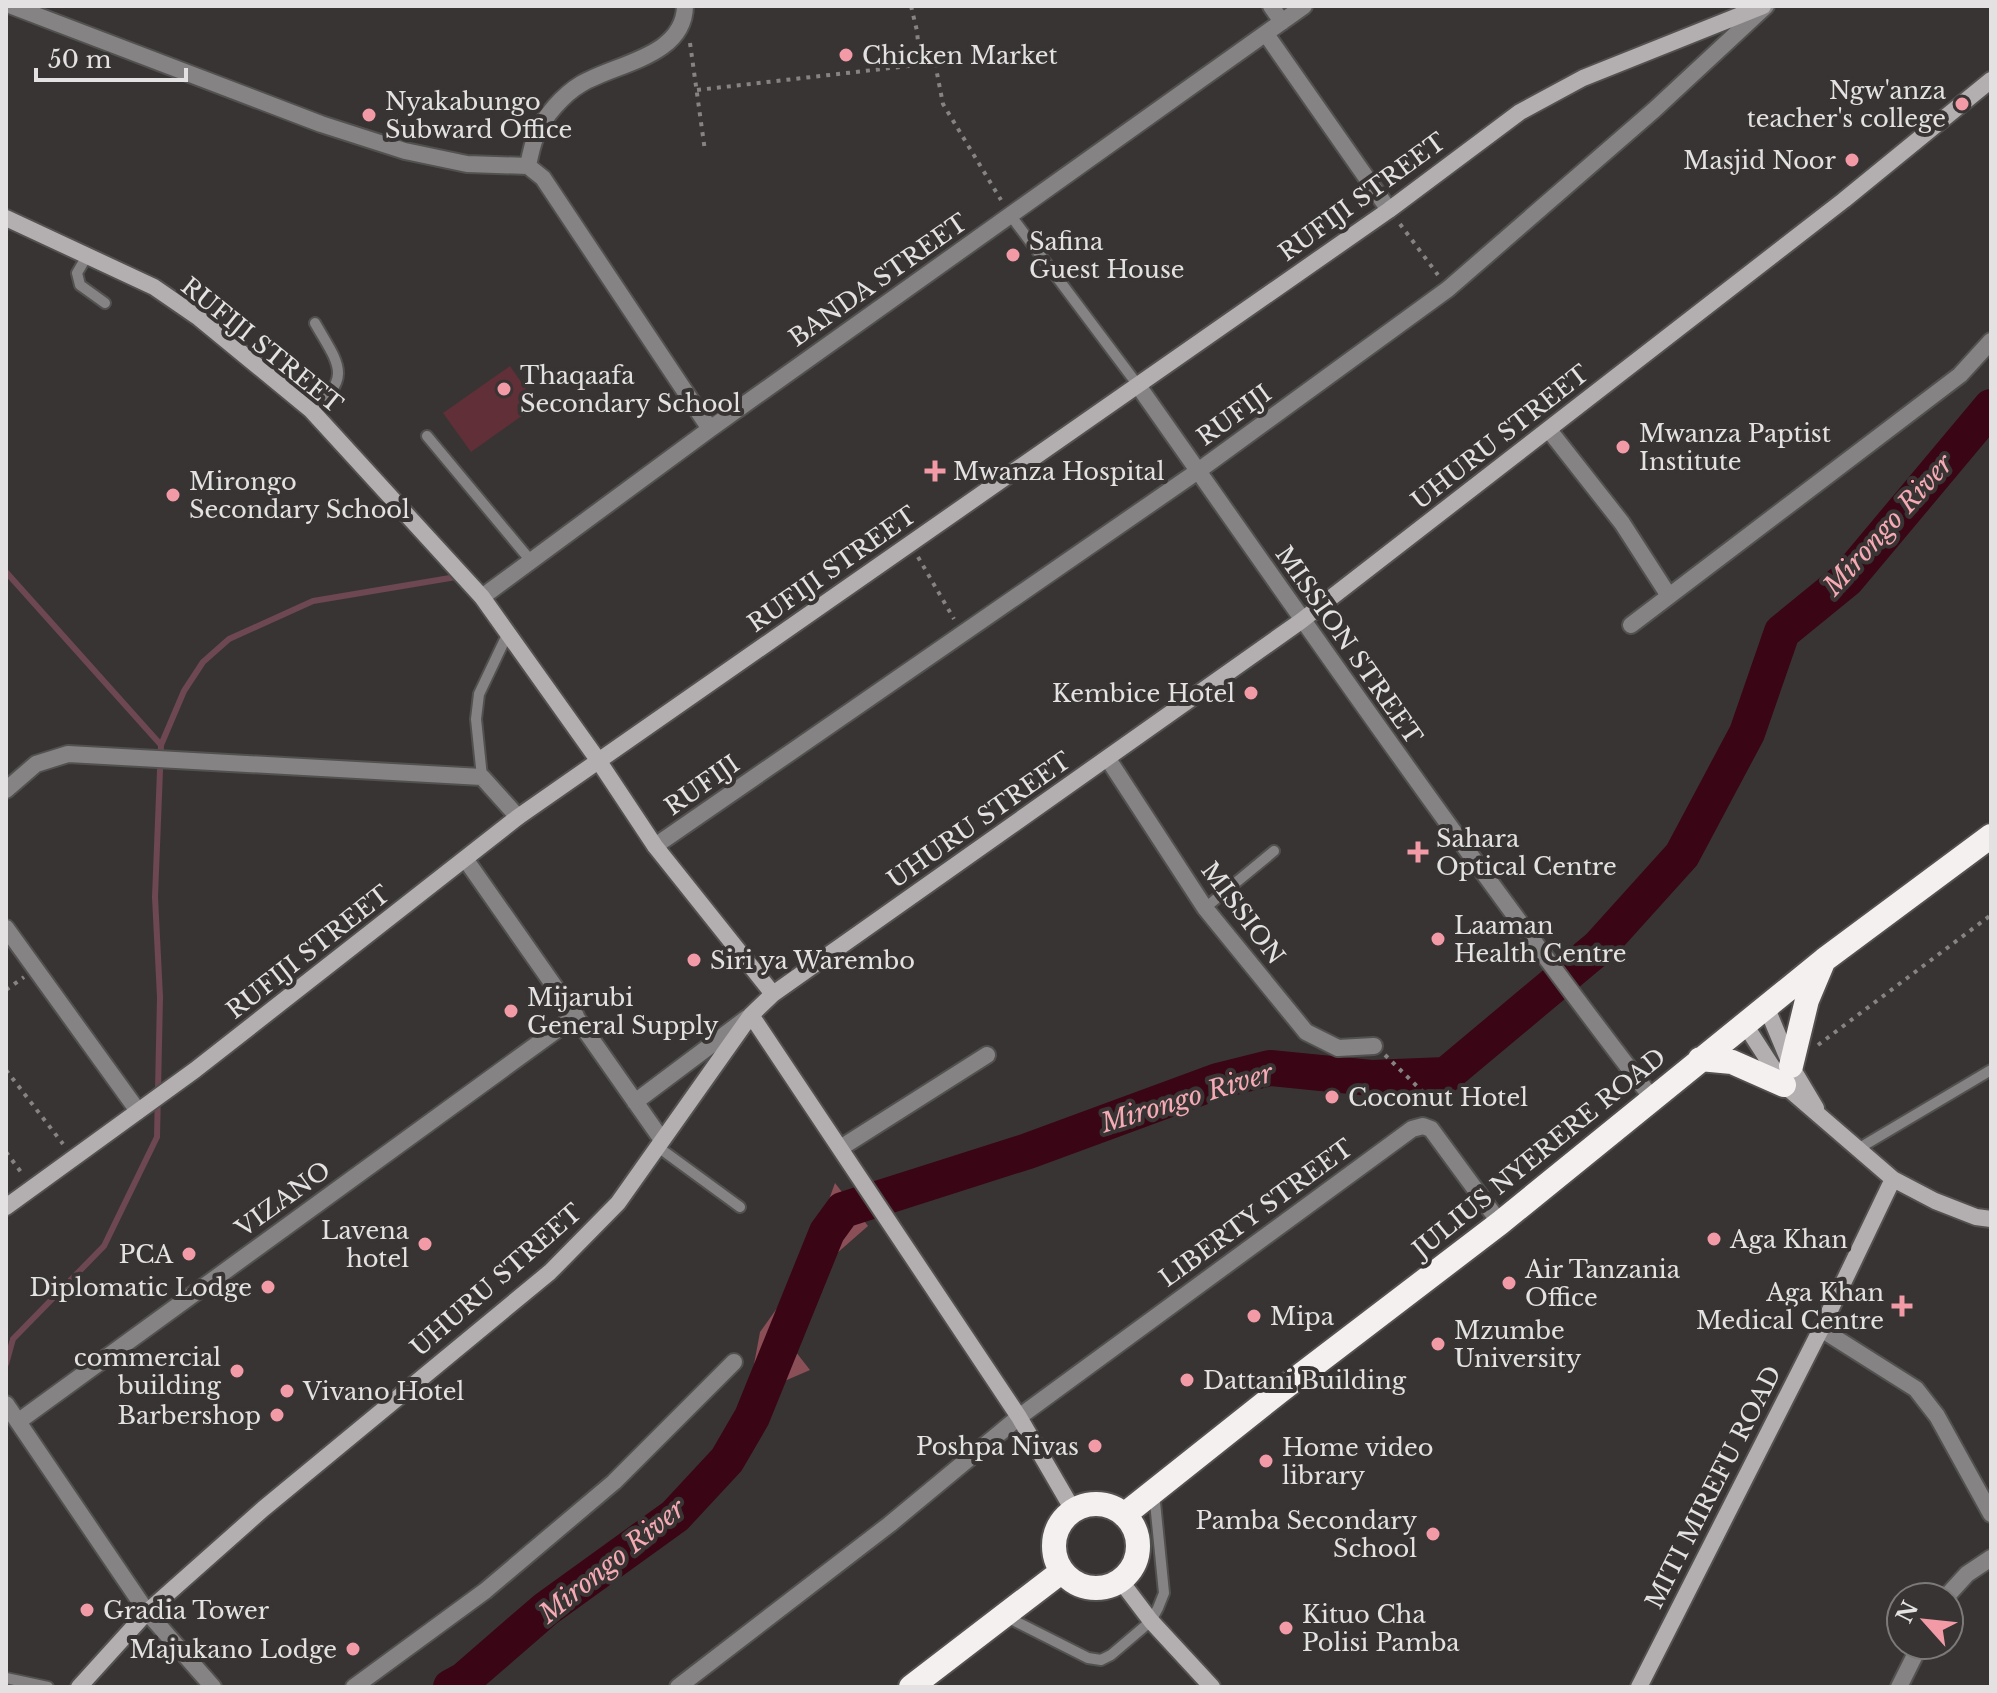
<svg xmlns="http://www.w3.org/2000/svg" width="1997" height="1693" font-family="'Libre Baskerville',serif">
<rect width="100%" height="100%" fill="#383434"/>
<path fill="#602f37" d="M 510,366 L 537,405 L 471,452 L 443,413 Z"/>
<path fill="#8b4f58" d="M 835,1183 L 868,1226 L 820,1268 L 811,1306 L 792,1347 L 810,1370 L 773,1386 L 759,1417 L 765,1427 L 748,1434 L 737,1411 L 747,1402 L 760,1332 L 790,1290 L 819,1227 Z"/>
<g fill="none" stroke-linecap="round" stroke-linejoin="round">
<path stroke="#6d4752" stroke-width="6" d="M 6,572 L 161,745 L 155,897 L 160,997 L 157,1137 L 104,1246 L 13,1339 L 6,1364
M 161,745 L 184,691 L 203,662 L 229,639 L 313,601 L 456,577 L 458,580"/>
<path stroke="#3a0514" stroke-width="36" d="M 451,1687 L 464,1680 L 546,1609 L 675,1516 L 727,1460 L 752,1417 L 827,1232 L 843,1210 L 1028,1151 L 1218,1081 L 1270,1068 L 1371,1078 L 1446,1075 L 1599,947 L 1682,855 L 1747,733 L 1782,632 L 1847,579 L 1991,407"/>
<defs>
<path id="lane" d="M 1011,216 L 1137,384
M 87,256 L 77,273 L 80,285 L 105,303
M 311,410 C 355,378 337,362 315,323
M 427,436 L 531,561
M 482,777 L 476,719 L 479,694 L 508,633
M 1205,908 L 1274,851
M 658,1147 L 740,1207
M 1856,1150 L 1991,1070
M 1007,1617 L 1088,1658 L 1101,1660 L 1111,1655 L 1151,1621 L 1158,1608 L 1164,1593 L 1154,1492
M 6,1678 L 48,1687"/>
<path id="street" d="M 12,6 L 321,124 L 405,151 L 467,164 L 528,166 L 543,178 L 710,429
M 1271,6 L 1282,22
M 1266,34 L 1389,210
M 528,166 C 530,156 532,145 536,136 C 543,117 564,94 581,84 C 616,63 684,57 685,6
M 1137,384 C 1306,624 1473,866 1652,1098
M 1549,430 L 1622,523 L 1669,596
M 482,597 L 710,429 L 1304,6
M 1631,625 L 1960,375 L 1991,341
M 1108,759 L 1205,908 L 1306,1032 L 1338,1048 L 1374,1046
M 6,790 L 36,764 L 68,754 L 482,777 L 518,817
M 655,846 L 1198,471 L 1448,289 L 1654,110 L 1766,6
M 466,860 L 662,1140
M 6,928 L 138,1111
M 635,1102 L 747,1018
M 842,1147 L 987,1055
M 1821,1329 L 1916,1389 L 1937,1416 L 1991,1514
M 6,1404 L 147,1612 L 213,1687
M 19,1421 L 576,1016
M 1946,1597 L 1967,1574 L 1991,1558
M 354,1687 L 485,1591 L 614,1482 L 734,1362
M 678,1687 L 890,1524 L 1019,1417 L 1412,1129 L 1423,1126 L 1431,1129 L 1500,1223
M 1899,1687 L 1920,1645"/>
<path id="secondary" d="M 6,218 L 154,287 L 199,318 L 311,410 L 482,597 L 598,760 L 655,846 L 773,994
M 1766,1006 L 1791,1066 L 1816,1108
M 751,1015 L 1019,1417 L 1073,1510
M 1744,1023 L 1784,1085 L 1893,1179 L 1935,1201 L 1976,1217 L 1991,1219
M 6,1207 L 195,1070 L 518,817 L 1389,210 L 1520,112 L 1583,78 L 1763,6
M 1120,1580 L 1151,1621 L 1212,1687
M 79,1687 L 147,1612 L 263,1509 L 550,1272 L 618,1203 L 751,1015 L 773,994 L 1301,621 L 1844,200 L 1991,80
M 1639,1687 L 1821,1329 L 1893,1179"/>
<path id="highway" d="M 1700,1059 L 1732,1062 L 1784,1085
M 1791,1066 L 1807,1000 L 1823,962
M1054 1546a42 42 0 1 1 84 0a42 42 0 1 1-84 0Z
M 1124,1515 L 1280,1391 L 1500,1223 L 1824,960 L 1991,836
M 911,1687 L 1061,1572"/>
</defs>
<use href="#lane" stroke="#535050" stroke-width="14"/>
<use href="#street" stroke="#535050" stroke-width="20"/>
<use href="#secondary" stroke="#535050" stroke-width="20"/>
<use href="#highway" stroke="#535050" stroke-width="28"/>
<path stroke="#868383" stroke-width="4" stroke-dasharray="4 6" stroke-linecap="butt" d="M 911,6 L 917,31 L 920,65
M 690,43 L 705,151
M 697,90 L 935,63 L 943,104 L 1001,200
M 1400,224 L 1438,275
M 918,557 L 954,619
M 6,990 L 24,977
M 1818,1045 L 1991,915
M 1385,1055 L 1424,1093 L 1423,1110
M 6,1070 L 63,1144
M 6,1152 L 24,1176"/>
<use href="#lane" stroke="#868384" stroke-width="10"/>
<use href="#street" stroke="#868384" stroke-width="16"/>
<use href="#secondary" stroke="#b3afb0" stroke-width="16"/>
<use href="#highway" stroke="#f5f0f0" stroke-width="24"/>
</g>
<g fill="#f39aa7" stroke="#383434" stroke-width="3">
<circle cx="846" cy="55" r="8"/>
<circle cx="1962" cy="104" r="8"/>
<circle cx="369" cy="115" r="8"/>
<circle cx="1852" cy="160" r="8"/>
<circle cx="1013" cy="255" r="8"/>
<circle cx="504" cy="389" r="8"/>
<circle cx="1623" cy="447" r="8"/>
<path d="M931 459h8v8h8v8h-8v8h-8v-8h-8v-8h8z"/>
<circle cx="173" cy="495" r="8"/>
<circle cx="1251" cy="693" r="8"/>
<path d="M1414 840h8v8h8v8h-8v8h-8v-8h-8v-8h8z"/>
<circle cx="1438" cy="939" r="8"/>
<circle cx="694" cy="960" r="8"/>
<circle cx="511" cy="1011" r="8"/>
<circle cx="1332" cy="1097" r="8"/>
<circle cx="1714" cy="1239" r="8"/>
<circle cx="425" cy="1244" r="8"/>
<circle cx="189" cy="1254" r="8"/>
<circle cx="1509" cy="1283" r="8"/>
<circle cx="268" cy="1287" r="8"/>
<path d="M1898 1294h8v8h8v8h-8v8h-8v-8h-8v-8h8z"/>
<circle cx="1254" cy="1316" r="8"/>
<circle cx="1438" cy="1344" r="8"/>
<circle cx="237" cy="1371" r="8"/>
<circle cx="1187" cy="1380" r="8"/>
<circle cx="287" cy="1391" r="8"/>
<circle cx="277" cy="1415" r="8"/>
<circle cx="1095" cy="1446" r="8"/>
<circle cx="1266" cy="1461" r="8"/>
<circle cx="1433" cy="1534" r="8"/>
<circle cx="87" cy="1610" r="8"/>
<circle cx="1286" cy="1628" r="8"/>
<circle cx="353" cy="1649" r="8"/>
</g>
<g text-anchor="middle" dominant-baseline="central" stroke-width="8" stroke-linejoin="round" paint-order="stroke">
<g font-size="24" fill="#e3e1e1" stroke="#383434" text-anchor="start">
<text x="862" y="55">Chicken Market</text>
<text x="1946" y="90" text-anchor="end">Ngw'anza<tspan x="1946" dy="28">teacher's college</tspan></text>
<text x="385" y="101">Nyakabungo<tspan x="385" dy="28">Subward Office</tspan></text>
<text x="1836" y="160" text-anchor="end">Masjid Noor</text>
<text x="1029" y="241">Safina<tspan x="1029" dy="28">Guest House</tspan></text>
<text x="520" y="375">Thaqaafa<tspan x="520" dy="28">Secondary School</tspan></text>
<text x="1639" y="433">Mwanza Paptist<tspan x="1639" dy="28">Institute</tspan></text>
<text x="953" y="471">Mwanza Hospital</text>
<text x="189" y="481">Mirongo<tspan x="189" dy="28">Secondary School</tspan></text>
<text x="1235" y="693" text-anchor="end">Kembice Hotel</text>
<text x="1436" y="838">Sahara<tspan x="1436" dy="28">Optical Centre</tspan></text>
<text x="1454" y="925">Laaman<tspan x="1454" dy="28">Health Centre</tspan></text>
<text x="710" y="960">Siri ya Warembo</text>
<text x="527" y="997">Mijarubi<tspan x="527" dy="28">General Supply</tspan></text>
<text x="1348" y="1097">Coconut Hotel</text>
<text x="409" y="1230" text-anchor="end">Lavena<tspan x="409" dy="28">hotel</tspan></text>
<text x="1730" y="1239">Aga Khan</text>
<text x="173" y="1254" text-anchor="end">PCA</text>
<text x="1525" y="1269">Air Tanzania<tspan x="1525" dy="28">Office</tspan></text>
<text x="252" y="1287" text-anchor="end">Diplomatic Lodge</text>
<text x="1884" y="1292" text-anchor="end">Aga Khan<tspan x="1884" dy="28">Medical Centre</tspan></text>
<text x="1270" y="1316">Mipa</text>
<text x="1454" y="1330">Mzumbe<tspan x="1454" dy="28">University</tspan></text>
<text x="221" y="1357" text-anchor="end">commercial<tspan x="221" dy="28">building</tspan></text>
<text x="1203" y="1380">Dattani Building</text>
<text x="303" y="1391">Vivano Hotel</text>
<text x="261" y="1415" text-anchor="end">Barbershop</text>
<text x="1079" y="1446" text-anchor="end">Poshpa Nivas</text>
<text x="1282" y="1447">Home video<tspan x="1282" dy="28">library</tspan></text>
<text x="1417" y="1520" text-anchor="end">Pamba Secondary<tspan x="1417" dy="28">School</tspan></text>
<text x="103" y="1610">Gradia Tower</text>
<text x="1302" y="1614">Kituo Cha<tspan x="1302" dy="28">Polisi Pamba</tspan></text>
<text x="337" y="1649" text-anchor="end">Majukano Lodge</text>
</g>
<g font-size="24" fill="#e3e1e1" stroke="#383434">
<text transform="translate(1362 197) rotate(-36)">RUFIJI STREET</text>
<text transform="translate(878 280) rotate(-35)">BANDA STREET</text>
<text transform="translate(262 345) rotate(39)">RUFIJI STREET</text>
<text transform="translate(1234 415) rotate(-36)">RUFIJI</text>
<text transform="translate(1500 437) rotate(-38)">UHURU STREET</text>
<text transform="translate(832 569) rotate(-35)">RUFIJI STREET</text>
<text transform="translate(1349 645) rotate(55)">MISSION STREET</text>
<text transform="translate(702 785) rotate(-35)">RUFIJI</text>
<text transform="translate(979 820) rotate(-35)">UHURU STREET</text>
<text transform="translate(1243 913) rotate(53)">MISSION</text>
<text transform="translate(308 952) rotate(-38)">RUFIJI STREET</text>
<text transform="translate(1539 1153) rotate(-39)">JULIUS NYERERE ROAD</text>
<text transform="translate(283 1199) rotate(-36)">VIZANO</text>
<text transform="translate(1256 1213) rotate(-36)">LIBERTY STREET</text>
<text transform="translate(496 1280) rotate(-41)">UHURU STREET</text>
<text transform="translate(1713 1487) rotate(-63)">MITI MIREFU ROAD</text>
</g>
<g font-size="26" font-style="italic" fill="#f5aab4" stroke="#383434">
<text transform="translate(1888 525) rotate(-48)">Mirongo River</text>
<text transform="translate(1187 1098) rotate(-17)">Mirongo River</text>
<text transform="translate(612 1561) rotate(-39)">Mirongo River</text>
</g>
</g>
<rect width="1997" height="1693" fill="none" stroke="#e3e1e1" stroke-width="16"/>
<g transform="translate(1925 1621) rotate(297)"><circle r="38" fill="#383434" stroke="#7c7979" stroke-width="2"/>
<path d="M0-6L14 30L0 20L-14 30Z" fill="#f39aa7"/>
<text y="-12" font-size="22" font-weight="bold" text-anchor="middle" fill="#e3e1e1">N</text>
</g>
<path d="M36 68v12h150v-12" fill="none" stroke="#e3e1e1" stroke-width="4"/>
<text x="48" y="68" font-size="24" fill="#e3e1e1" stroke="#383434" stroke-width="6" paint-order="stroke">50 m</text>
</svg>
